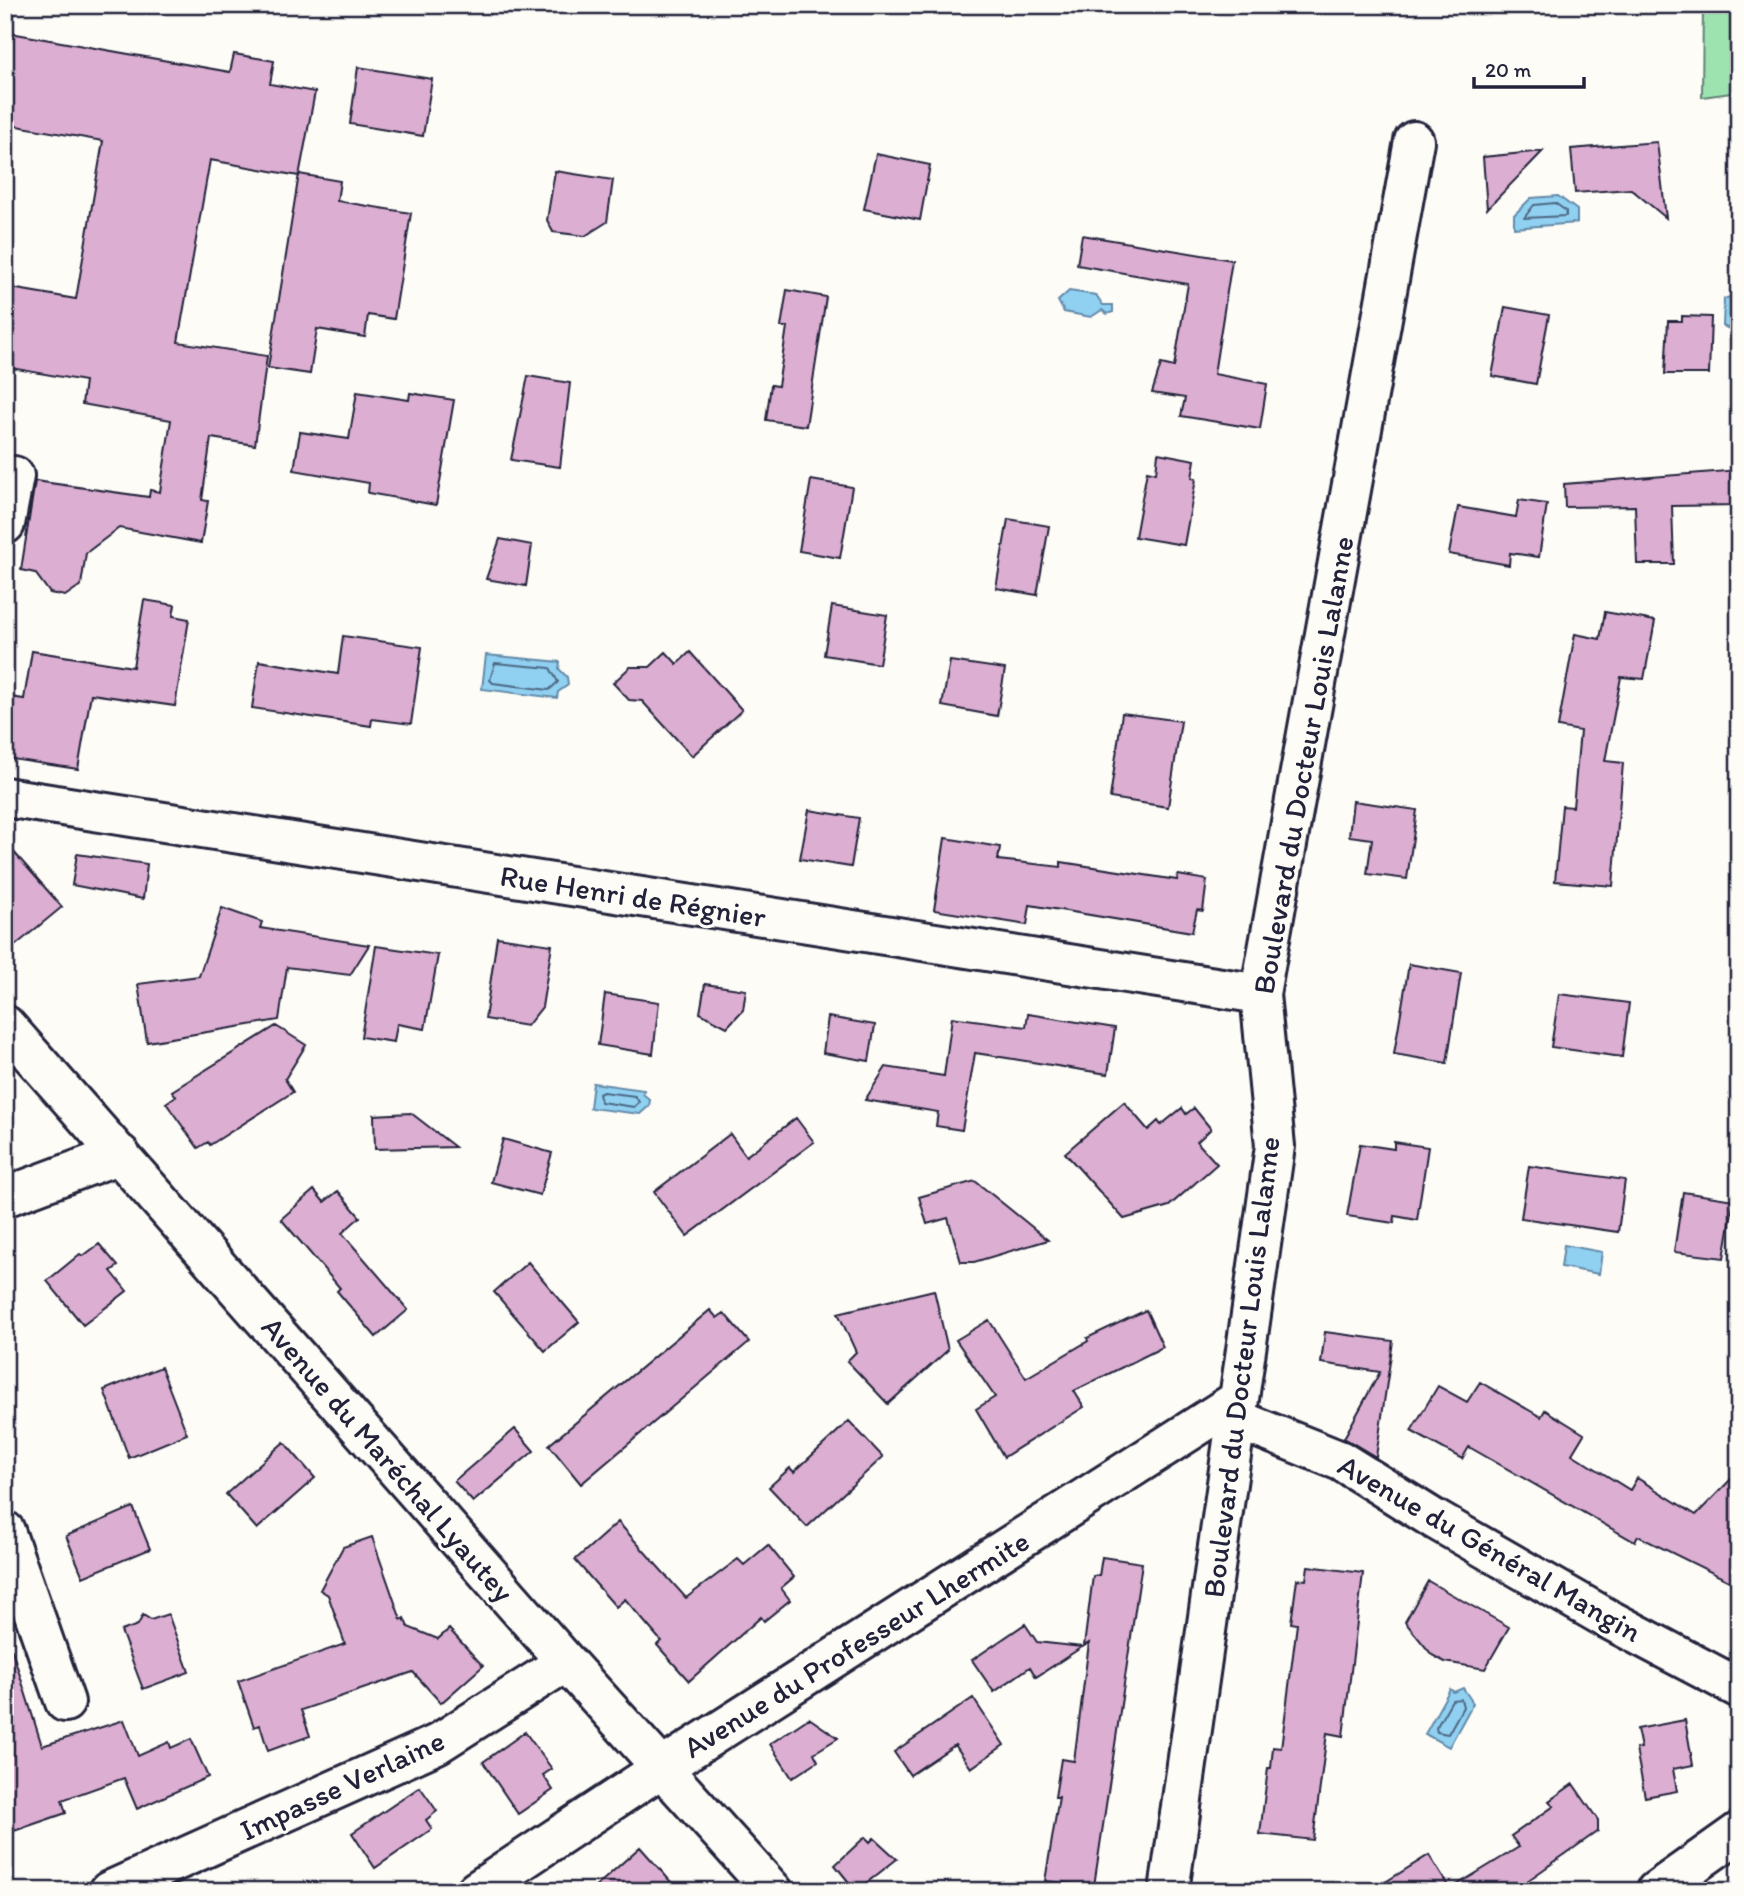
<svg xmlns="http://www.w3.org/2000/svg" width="1744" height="1896" font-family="Itim,sans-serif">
<rect width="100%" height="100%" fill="#fdfcf7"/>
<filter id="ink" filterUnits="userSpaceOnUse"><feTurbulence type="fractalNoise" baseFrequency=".0143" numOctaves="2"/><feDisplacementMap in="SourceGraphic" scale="14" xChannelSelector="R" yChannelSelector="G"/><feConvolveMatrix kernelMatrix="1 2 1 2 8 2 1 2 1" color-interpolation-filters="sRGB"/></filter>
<g filter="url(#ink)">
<path fill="#9de3b0" stroke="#608276" stroke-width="2" d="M 1703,5 L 1739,5 L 1739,92 L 1702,97 Z"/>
<path fill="#90d0f1" stroke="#648aa8" stroke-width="2" d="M 1558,196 L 1577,210 L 1577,223 L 1514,228 L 1514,215 L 1531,198 Z
M 1069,291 L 1096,295 L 1103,305 L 1113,305 L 1113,312 L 1107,314 L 1102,310 L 1091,317 L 1064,312 L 1058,301 Z
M 1739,294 L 1739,328 L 1736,332 L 1723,326 L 1724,299 Z
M 486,655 L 560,662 L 559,669 L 567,677 L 568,685 L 558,692 L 557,698 L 482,689 Z
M 593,1083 L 644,1090 L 643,1094 L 650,1100 L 649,1106 L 640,1114 L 590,1108 Z
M 1564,1245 L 1602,1252 L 1599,1274 L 1561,1267 Z
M 1463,1688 L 1473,1703 L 1449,1747 L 1425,1734 L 1450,1689 L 1454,1692 Z"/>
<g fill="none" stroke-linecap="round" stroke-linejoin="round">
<path stroke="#4e6884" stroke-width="2" d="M 1555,203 L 1566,211 L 1566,216 L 1524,218 L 1534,205 Z
M 495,663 L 550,668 L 558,682 L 549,690 L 493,683 L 490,680 Z
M 603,1092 L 635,1096 L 639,1102 L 634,1107 L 601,1102 L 599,1094 Z
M 1461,1699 L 1463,1707 L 1448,1734 L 1437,1732 L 1436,1728 L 1452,1700 Z"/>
</g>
<path fill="#dbaed2" stroke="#22223b" stroke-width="2" d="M 5,32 L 230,72 L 234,54 L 274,61 L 270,84 L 315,92 L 299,176 L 210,160 L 178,342 L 267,356 L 255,445 L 211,438 L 202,500 L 208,501 L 201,543 L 119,528 L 86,553 L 81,585 L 65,596 L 50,593 L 35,573 L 21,570 L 35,481 L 149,497 L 150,490 L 160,492 L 171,420 L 82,404 L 85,381 L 5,367 L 5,287 L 76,299 L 103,141 L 5,124 Z
M 358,67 L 432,79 L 423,136 L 350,124 Z
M 1657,142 L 1666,218 L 1631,189 L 1575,193 L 1571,149 Z
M 1543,151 L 1487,209 L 1483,157 Z
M 876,154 L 930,165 L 920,220 L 864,209 Z
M 555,171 L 613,180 L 607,222 L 585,236 L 553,232 L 547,220 Z
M 299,174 L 340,181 L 337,201 L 411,213 L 394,319 L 368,315 L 365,337 L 317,329 L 310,374 L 268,368 Z
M 1082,235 L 1232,260 L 1214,374 L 1267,384 L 1260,429 L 1181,416 L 1185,398 L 1152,393 L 1161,364 L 1174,367 L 1188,284 L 1077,265 Z
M 787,290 L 826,297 L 806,426 L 766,420 L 771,385 L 778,386 L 787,327 L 781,327 Z
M 1505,307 L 1549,315 L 1536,384 L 1492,376 Z
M 1682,316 L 1711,317 L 1709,374 L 1665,374 L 1668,321 L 1682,321 Z
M 528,376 L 570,383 L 560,467 L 511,460 Z
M 357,392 L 409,400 L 410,393 L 454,400 L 436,505 L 368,493 L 369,483 L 294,470 L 300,432 L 349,439 Z
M 1158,453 L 1195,460 L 1192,478 L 1196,479 L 1184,545 L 1135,537 L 1147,471 L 1156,473 Z
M 1739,470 L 1739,505 L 1672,506 L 1674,564 L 1637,564 L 1635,506 L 1565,507 L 1564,484 Z
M 811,480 L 852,487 L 840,558 L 799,551 Z
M 1519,500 L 1547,504 L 1539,557 L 1510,553 L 1509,565 L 1449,554 L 1458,507 L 1516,517 Z
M 1008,519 L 1049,526 L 1037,595 L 996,588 Z
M 500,539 L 532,545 L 526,586 L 486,579 Z
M 144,600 L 175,605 L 173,616 L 189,619 L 175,706 L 91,694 L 78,769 L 5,758 L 10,697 L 24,699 L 32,651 L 133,667 Z
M 832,606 L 887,615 L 879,664 L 824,655 Z
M 1605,612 L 1655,621 L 1644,679 L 1621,677 L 1605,761 L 1623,763 L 1613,886 L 1555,881 L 1562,806 L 1573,807 L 1580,731 L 1558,727 L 1575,634 L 1600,639 Z
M 343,636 L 422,647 L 411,724 L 372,719 L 371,726 L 252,708 L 259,661 L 338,674 Z
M 666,652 L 677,664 L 690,652 L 742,710 L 692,756 L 642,701 L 629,700 L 613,683 L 630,667 L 650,667 Z
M 950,661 L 1005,669 L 997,716 L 942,706 Z
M 1122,713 L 1181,721 L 1168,807 L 1110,798 Z
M 1353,801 L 1417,810 L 1407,879 L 1367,874 L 1372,839 L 1349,836 Z
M 809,810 L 859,818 L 851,867 L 800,859 Z
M 945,838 L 1000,847 L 998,860 L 1061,867 L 1061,862 L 1177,880 L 1178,875 L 1207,880 L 1203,911 L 1197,910 L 1192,932 L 1030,905 L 1027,925 L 934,910 Z
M 5,842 L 62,907 L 5,954 Z
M 77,854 L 147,864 L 143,899 L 72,885 Z
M 222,908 L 262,922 L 260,928 L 369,945 L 350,975 L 287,967 L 279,1020 L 147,1042 L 138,984 L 199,976 Z
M 497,937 L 552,945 L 542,1007 L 527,1026 L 485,1019 Z
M 376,946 L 438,955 L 425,1029 L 397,1024 L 394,1042 L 361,1037 Z
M 1409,964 L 1461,973 L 1447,1063 L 1394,1054 Z
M 705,984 L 746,990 L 743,1010 L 727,1027 L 700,1013 Z
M 605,994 L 659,1002 L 653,1054 L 598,1045 Z
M 1559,994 L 1629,1003 L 1622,1057 L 1551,1047 Z
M 1028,1014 L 1115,1028 L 1108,1074 L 975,1053 L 962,1130 L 936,1126 L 938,1112 L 865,1100 L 886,1067 L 944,1076 L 952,1017 L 1026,1027 Z
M 828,1017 L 875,1025 L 869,1061 L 823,1053 Z
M 276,1026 L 306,1045 L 285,1079 L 293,1092 L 210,1145 L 208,1142 L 198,1148 L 166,1103 L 176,1096 L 172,1091 Z
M 1124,1102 L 1148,1130 L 1158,1121 L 1161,1125 L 1182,1108 L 1186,1114 L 1194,1108 L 1211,1129 L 1197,1142 L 1217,1164 L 1169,1206 L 1124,1219 L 1065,1153 Z
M 411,1113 L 455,1147 L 375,1149 L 374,1115 Z
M 796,1118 L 814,1142 L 687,1236 L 654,1192 L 730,1134 L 746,1156 Z
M 503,1139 L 552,1153 L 540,1195 L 491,1182 Z
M 1394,1142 L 1428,1147 L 1417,1220 L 1395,1216 L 1394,1223 L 1347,1216 L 1360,1144 L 1394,1149 Z
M 1529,1166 L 1625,1180 L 1618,1232 L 1521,1218 Z
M 975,1181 L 1011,1210 L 1048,1240 L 974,1262 L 961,1262 L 948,1218 L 927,1224 L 919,1197 Z
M 314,1190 L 324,1202 L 338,1191 L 360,1217 L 342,1233 L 408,1310 L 376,1337 L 337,1291 L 340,1288 L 281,1219 Z
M 1683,1192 L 1734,1200 L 1724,1258 L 1674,1252 Z
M 99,1244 L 118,1266 L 111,1271 L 127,1291 L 83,1325 L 47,1281 L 80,1254 L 83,1256 Z
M 528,1262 L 579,1322 L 545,1351 L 494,1292 Z
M 934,1290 L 948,1350 L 888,1404 L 847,1361 L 856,1352 L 838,1313 Z
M 710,1310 L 717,1318 L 724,1313 L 749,1342 L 581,1484 L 549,1445 Z
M 1146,1310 L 1163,1347 L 1074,1391 L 1084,1407 L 1004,1457 L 976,1409 L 995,1397 L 956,1340 L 989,1320 L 1026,1378 L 1088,1341 L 1087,1338 Z
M 1325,1332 L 1393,1341 L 1376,1457 L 1344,1438 L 1380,1372 L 1321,1363 Z
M 161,1367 L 187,1434 L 129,1458 L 104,1390 Z
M 1480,1382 L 1541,1417 L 1545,1410 L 1584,1434 L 1572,1454 L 1630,1490 L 1637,1478 L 1696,1515 L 1739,1471 L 1739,1586 L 1638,1536 L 1635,1542 L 1469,1447 L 1462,1459 L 1411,1431 L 1438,1386 L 1467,1402 Z
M 849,1421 L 883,1457 L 807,1527 L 769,1487 L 790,1468 L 794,1472 Z
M 515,1429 L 534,1451 L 473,1502 L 454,1481 Z
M 284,1442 L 315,1478 L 257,1529 L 226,1494 Z
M 133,1507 L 150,1549 L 83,1577 L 66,1536 Z
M 618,1522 L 686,1598 L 738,1559 L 744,1565 L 768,1545 L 794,1577 L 781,1588 L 790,1600 L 764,1621 L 761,1617 L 689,1681 L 657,1645 L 661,1641 L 625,1599 L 616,1607 L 575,1560 Z
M 372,1537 L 401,1620 L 404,1618 L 408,1627 L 438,1639 L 449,1629 L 483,1666 L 441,1703 L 413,1672 L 301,1710 L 310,1736 L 268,1751 L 260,1725 L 254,1727 L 238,1681 L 345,1644 L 328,1595 L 320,1590 L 343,1547 Z
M 1102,1557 L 1142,1563 L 1094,1886 L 1045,1881 L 1059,1797 L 1055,1797 L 1061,1759 L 1074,1761 L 1089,1643 L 1084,1646 L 1093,1576 L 1099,1576 Z
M 1308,1566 L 1363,1573 L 1343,1736 L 1327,1733 L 1313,1840 L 1260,1834 L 1268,1768 L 1271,1768 L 1273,1747 L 1281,1748 L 1297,1624 L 1291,1623 L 1297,1579 L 1306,1580 Z
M 1428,1581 L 1509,1627 L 1485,1669 L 1445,1662 L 1432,1655 L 1405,1622 Z
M 168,1614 L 189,1672 L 143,1689 L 121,1631 L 138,1625 L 143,1615 L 151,1620 Z
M 1025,1624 L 1037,1642 L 1082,1647 L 1036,1677 L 1030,1667 L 994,1692 L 972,1660 Z
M 12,1650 L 42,1746 L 124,1720 L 138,1756 L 169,1742 L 171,1748 L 191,1739 L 208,1777 L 137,1809 L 124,1778 L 62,1800 L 66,1813 L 5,1834 L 5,1651 Z
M 973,1698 L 1004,1745 L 971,1768 L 955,1745 L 910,1775 L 894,1752 Z
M 809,1718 L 838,1738 L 814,1753 L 818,1761 L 792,1778 L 770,1744 Z
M 1685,1720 L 1693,1765 L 1673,1769 L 1677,1791 L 1645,1797 L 1636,1749 L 1641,1748 L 1637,1729 Z
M 525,1732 L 552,1769 L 543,1775 L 553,1790 L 518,1814 L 483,1762 Z
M 1573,1784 L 1598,1820 L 1598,1831 L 1513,1891 L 1371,1891 L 1429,1855 L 1450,1889 L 1519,1847 L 1511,1836 L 1554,1806 L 1549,1801 Z
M 420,1787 L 437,1811 L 426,1820 L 432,1829 L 375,1868 L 352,1833 Z
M 865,1837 L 870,1842 L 874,1838 L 897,1859 L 856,1891 L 835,1865 Z
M 640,1847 L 679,1891 L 591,1891 Z"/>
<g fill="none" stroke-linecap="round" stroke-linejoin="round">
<defs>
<path id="minor" d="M 5,524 L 14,476
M 5,797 L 1260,994
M 5,1025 L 566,1662 L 773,1891
M 5,1197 L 120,1154
M 1236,1419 L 1341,1461 L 1434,1519 L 1608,1619 L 1739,1688
M 5,1531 L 65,1702
M 109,1891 L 437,1744 L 566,1662
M 476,1891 L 663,1767 L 1238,1400
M 1169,1891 L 1275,1146 L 1260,994 L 1414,141
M 1656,1891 L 1739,1832"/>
</defs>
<use href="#minor" stroke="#22223b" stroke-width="44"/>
<use href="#minor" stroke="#fdfcf7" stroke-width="38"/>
</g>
</g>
<g text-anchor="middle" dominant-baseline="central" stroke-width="6" stroke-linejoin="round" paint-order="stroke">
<g font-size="30" fill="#22223b" stroke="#fdfcf7">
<text transform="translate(1303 765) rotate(-80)">Boulevard du Docteur Louis Lalanne</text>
<text transform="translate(633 896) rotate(9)">Rue Henri de Régnier</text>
<text transform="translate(1241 1367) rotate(-83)">Boulevard du Docteur Louis Lalanne</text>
<text transform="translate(388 1459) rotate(49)">Avenue du Maréchal Lyautey</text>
<text transform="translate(1490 1548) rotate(30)">Avenue du Général Mangin</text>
<text transform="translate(856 1644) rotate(-32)">Avenue du Professeur Lhermite</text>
<text transform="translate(342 1785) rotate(-25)">Impasse Verlaine</text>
</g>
</g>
<rect width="1744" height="1896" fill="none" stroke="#fdfcf7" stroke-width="28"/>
<rect x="14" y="14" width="1716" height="1868" fill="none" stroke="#22223b" stroke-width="2.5" filter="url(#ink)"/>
<path d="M1474 77v10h110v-10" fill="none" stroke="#22223b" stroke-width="3.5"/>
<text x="1485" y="77" font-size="21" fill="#22223b" stroke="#fdfcf7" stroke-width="5" paint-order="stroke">20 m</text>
</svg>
